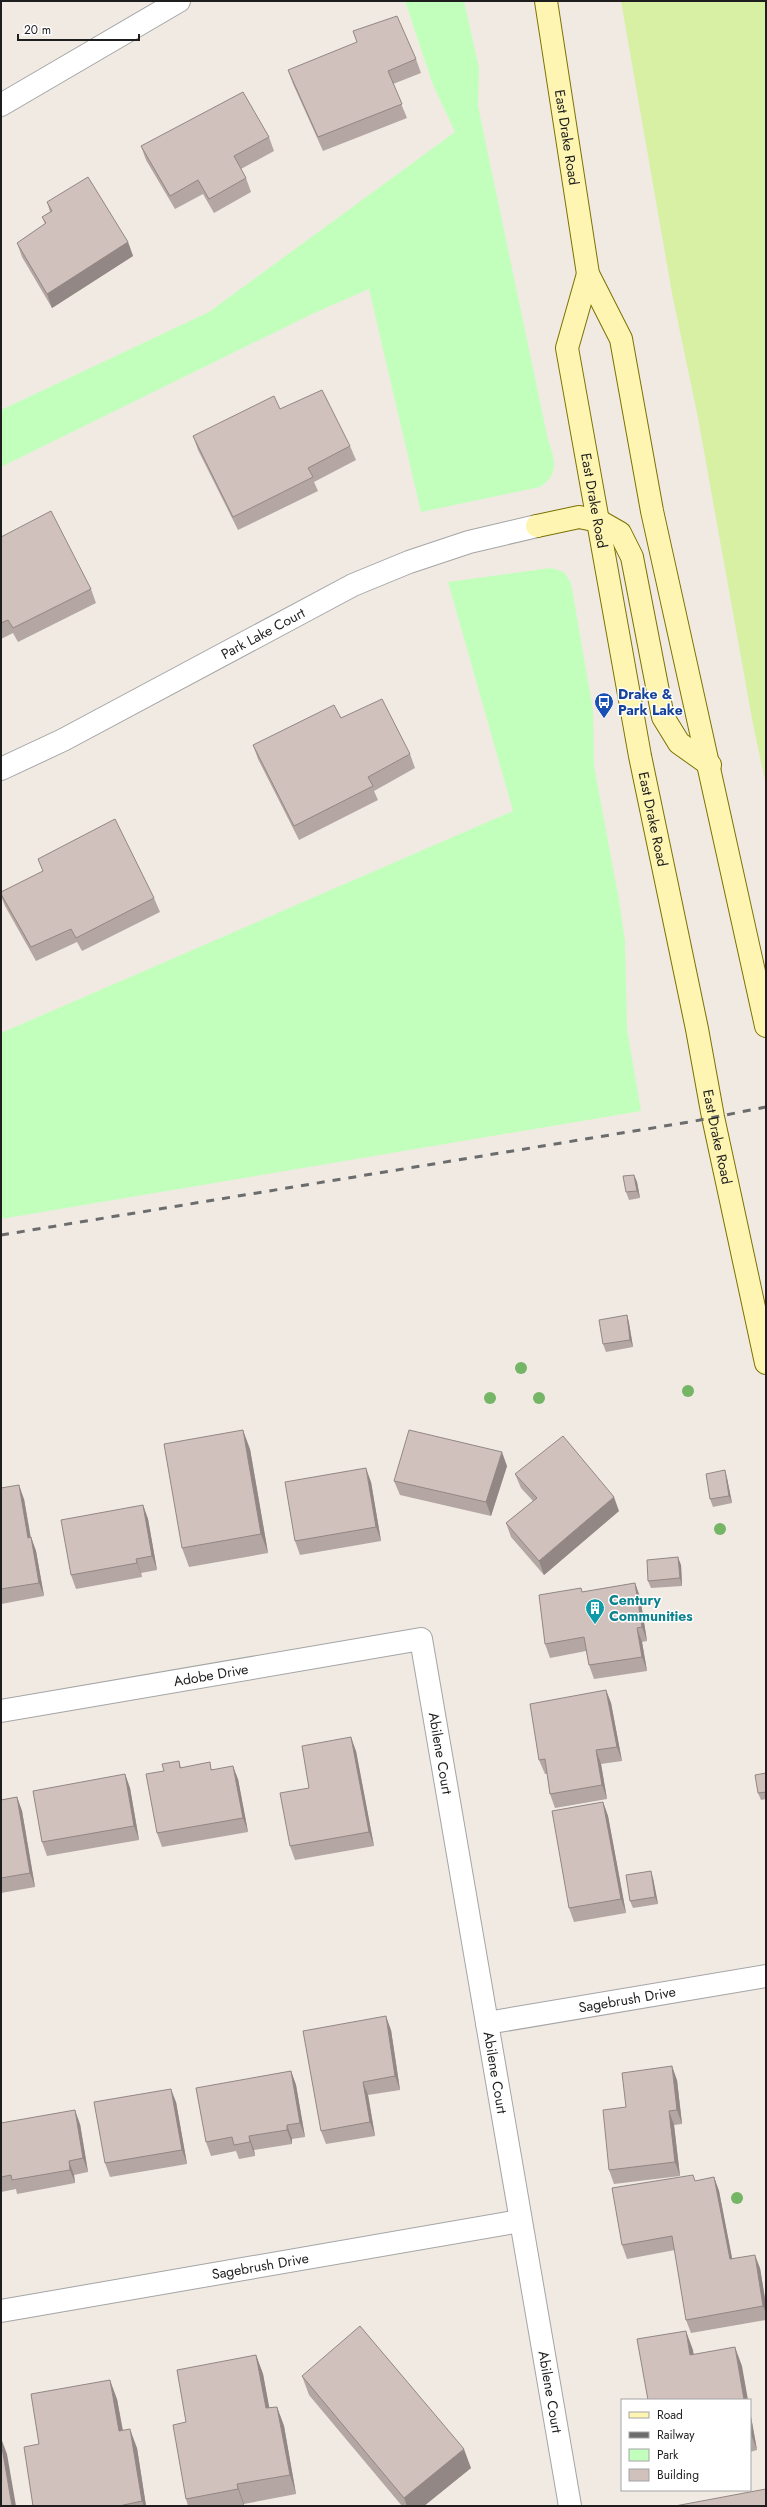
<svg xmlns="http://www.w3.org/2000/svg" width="767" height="2507" font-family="Jost,sans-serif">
<rect width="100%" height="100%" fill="#f0eae3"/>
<path fill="#d7f0a4" d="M 621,1 L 766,1 L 766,785 L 753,724 L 698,418 L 672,293 Z"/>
<path fill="#c3ffbc" d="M 405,1 L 464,1 L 479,68 L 478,106 L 548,440 C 555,460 560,474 540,487 L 421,512 L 369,289 L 312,314 L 1,467 L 1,410 L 209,312 L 455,132 L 433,85 Z
M 551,568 L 564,572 L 571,583 L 593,710 L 594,766 L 619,900 L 625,941 L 627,1029 L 641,1111 L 1,1219 L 1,1033 L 513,811 L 448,582 Z"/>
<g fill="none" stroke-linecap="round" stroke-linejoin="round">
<defs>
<g id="minor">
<path d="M 1,105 L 179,1"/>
<path id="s1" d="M 1,769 L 63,740 L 353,585 L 409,562 L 469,542 L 537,526"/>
<path id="s2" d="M 1,1711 L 421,1639 L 570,2506"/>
<path id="s3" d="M 487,2023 L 766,1976"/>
<path id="s4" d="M 1,2311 L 520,2221"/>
</g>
<g id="secondary">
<path id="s5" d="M 546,1 L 588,274 L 621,339 L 652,511 L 766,1026"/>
<path id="s6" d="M 588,274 L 567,348 L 640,756 L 697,1029 L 713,1117 L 766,1363"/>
<path d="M 537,526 L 579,517 L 599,521 L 620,533 L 632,557 L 663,717 L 679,743 L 710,765"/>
</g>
</defs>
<use href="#minor" stroke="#a5a5a5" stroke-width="24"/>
<use href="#secondary" stroke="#7b7200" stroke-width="24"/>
<use href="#minor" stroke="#fff" stroke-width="22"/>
<use href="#secondary" stroke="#fff5b3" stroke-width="22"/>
<path stroke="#6c6c6c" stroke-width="3" stroke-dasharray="8 8" stroke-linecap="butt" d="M 1,1235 L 695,1121 L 766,1107"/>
</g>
<g fill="#74b566">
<circle cx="521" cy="1368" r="6"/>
<circle cx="688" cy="1391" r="6"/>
<circle cx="490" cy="1398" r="6"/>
<circle cx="539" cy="1398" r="6"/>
<circle cx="720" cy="1529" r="6"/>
<circle cx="737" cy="2198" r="6"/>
</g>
<path fill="#b4a6a2" d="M 416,59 L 421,73 L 393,84 L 407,118 L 323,151 L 293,84 L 288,70 Z
M 269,137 L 274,151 L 241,169 L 246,178 L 251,192 L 214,213 L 203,194 L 175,209 L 146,160 L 141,146 Z
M 47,202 L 128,242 L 133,256 L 52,308 L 22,257 L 17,243 L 45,224 L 42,217 L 50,212 Z
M 280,409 L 350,446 L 356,460 L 314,482 L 318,491 L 238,530 L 198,450 L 193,436 Z
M 1,537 L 91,589 L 96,603 L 18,642 L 13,633 L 1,639 Z
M 341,718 L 410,754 L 415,768 L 374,791 L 378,800 L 299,840 L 258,759 L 253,745 Z
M 38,859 L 154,898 L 160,912 L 82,951 L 77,942 L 36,961 L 5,906 L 1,896 L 1,892 L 43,871 Z
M 634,1175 L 637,1182 L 640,1198 L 629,1200 L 626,1192 Z
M 627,1315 L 629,1323 L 633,1347 L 606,1352 L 603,1344 Z
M 250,1449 L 268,1553 L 189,1567 L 182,1548 Z
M 507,1466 L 491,1516 L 400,1495 L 394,1481 Z
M 515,1474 L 619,1511 L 544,1575 L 511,1537 L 506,1523 L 533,1501 L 521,1488 Z
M 727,1478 L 732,1503 L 713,1507 L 710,1499 Z
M 371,1482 L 381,1541 L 300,1555 L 295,1541 Z
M 1,1488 L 24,1499 L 31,1538 L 31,1537 L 36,1551 L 44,1596 L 1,1604 Z
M 143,1505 L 148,1519 L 157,1570 L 141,1573 L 142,1577 L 76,1589 L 71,1575 Z
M 681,1565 L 682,1586 L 651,1588 L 648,1581 Z
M 635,1583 L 640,1597 L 647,1641 L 642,1642 L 647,1671 L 594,1679 L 589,1665 L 586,1651 L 550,1658 L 545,1644 L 582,1592 Z
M 606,1690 L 611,1703 L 622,1761 L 601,1764 L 607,1799 L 555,1808 L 550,1794 L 547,1774 L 545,1774 L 539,1760 Z
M 356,1751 L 374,1846 L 295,1860 L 290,1846 L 309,1788 Z
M 179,1761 L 181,1768 L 213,1769 L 238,1779 L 248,1832 L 162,1847 L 157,1833 L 164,1771 Z
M 766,1773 L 766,1799 L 761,1800 L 758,1793 Z
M 125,1774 L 130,1788 L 139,1840 L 47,1856 L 42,1842 Z
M 17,1797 L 22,1811 L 35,1887 L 1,1893 L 1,1800 Z
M 603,1802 L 608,1816 L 626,1913 L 574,1922 L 569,1908 Z
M 653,1878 L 658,1904 L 633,1908 L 630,1901 Z
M 391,2030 L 400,2090 L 368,2095 L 375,2136 L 326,2144 L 321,2131 Z
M 291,2071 L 296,2085 L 305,2137 L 292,2139 L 292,2144 L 254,2150 L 255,2156 L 239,2159 L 236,2151 L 211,2156 L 206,2142 Z
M 677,2080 L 682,2124 L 674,2125 L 680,2176 L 614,2184 L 609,2170 L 626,2107 Z
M 176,2102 L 187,2164 L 110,2177 L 105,2163 Z
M 1,2123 L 80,2124 L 88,2172 L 74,2175 L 75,2183 L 17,2194 L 16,2189 L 1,2192 Z
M 714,2177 L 719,2191 L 732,2259 L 760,2268 L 766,2305 L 766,2320 L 691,2333 L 686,2320 L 675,2250 L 627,2259 L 622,2245 L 696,2181 Z
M 256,2355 L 263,2374 L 269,2408 L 277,2407 L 284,2426 L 296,2494 L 244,2504 L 244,2506 L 188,2506 L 186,2499 L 186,2422 Z
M 302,2376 L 471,2468 L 424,2506 L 402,2506 L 309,2395 Z
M 117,2399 L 123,2430 L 137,2448 L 146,2506 L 33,2506 L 39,2444 Z
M 750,2411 L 757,2450 L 750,2452 Z"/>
<path fill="#928784" d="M 128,242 L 133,256 L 52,308 L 47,294 Z
M 634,1175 L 637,1182 L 640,1198 L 637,1191 Z
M 627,1315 L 629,1323 L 633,1347 L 630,1340 Z
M 243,1430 L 250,1449 L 268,1553 L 261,1534 Z
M 502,1452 L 507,1466 L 491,1516 L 486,1502 Z
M 366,1468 L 371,1482 L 381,1541 L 376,1527 Z
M 725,1470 L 727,1478 L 732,1503 L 729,1496 Z
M 19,1485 L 24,1499 L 33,1552 L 28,1538 Z
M 614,1497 L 619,1511 L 544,1575 L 539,1561 Z
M 143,1505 L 148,1519 L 157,1570 L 152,1556 Z
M 31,1537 L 36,1551 L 44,1596 L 39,1583 Z
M 678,1557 L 681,1565 L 682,1586 L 680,1578 Z
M 136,1559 L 141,1573 L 142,1577 L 137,1563 Z
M 635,1583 L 640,1597 L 647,1641 L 642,1627 Z
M 637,1628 L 642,1642 L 647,1671 L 642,1657 Z
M 606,1690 L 611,1703 L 622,1761 L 617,1747 Z
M 351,1737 L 356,1751 L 374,1846 L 369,1832 Z
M 596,1750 L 601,1764 L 607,1799 L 602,1785 Z
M 233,1766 L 238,1779 L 248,1832 L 243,1818 Z
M 125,1774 L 130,1788 L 139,1840 L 134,1826 Z
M 17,1797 L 22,1811 L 35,1887 L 30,1873 Z
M 603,1802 L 608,1816 L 626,1913 L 621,1899 Z
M 651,1871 L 653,1878 L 658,1904 L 655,1897 Z
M 386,2016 L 391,2030 L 400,2090 L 395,2076 Z
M 672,2066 L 677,2080 L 682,2124 L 677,2110 Z
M 291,2071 L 296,2085 L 305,2137 L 300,2123 Z
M 363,2082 L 368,2095 L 375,2136 L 370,2122 Z
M 171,2089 L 176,2102 L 187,2164 L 182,2150 Z
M 75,2110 L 80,2124 L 88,2172 L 83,2158 Z
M 669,2111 L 674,2125 L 680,2176 L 675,2162 Z
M 287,2125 L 292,2139 L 292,2144 L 287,2130 Z
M 249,2136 L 254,2150 L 255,2156 L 250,2142 Z
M 69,2161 L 74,2175 L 75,2183 L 70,2170 Z
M 714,2177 L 719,2191 L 735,2273 L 730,2259 Z
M 755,2255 L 760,2268 L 766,2305 L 766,2313 L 763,2306 Z
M 686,2331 L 693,2350 L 697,2374 L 690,2355 Z
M 735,2347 L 742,2366 L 748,2400 L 744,2400 Z
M 256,2355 L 263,2374 L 273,2427 L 266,2408 Z
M 110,2380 L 117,2399 L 126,2450 L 119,2431 Z
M 277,2407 L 284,2426 L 296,2494 L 290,2475 Z
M 750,2411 L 757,2450 L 750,2432 Z
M 130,2429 L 137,2448 L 146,2506 L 144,2506 L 142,2501 Z
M 1,2438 L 7,2454 L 16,2506 L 12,2506 L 1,2442 Z
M 464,2449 L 471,2468 L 424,2506 L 407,2506 L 404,2498 Z
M 237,2484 L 244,2504 L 244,2506 L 238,2489 Z"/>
<path fill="#d1c1bc" stroke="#928784" d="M 397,16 L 416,59 L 388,71 L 402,104 L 318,137 L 288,70 L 357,42 L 353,31 Z
M 243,92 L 269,137 L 234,156 L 246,178 L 209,199 L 198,180 L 170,196 L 141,146 Z
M 88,177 L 128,242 L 47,294 L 17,243 L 46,223 L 42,217 L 52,211 L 47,202 Z
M 322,390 L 350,446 L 308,468 L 313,477 L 233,517 L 193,436 L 274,396 L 280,409 Z
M 51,511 L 91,589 L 13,628 L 8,620 L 1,623 L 1,537 Z
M 382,699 L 410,754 L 368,777 L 373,786 L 294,826 L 253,745 L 334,705 L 341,718 Z
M 115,819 L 154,898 L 76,938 L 71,929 L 31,947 L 1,894 L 1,892 L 43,871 L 38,859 Z
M 634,1175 L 637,1191 L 626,1192 L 623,1176 Z
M 627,1315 L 630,1340 L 603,1344 L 599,1320 Z
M 243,1430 L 261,1534 L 182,1548 L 164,1444 Z
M 409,1430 L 502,1452 L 486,1502 L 394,1481 Z
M 563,1436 L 614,1497 L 539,1561 L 506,1523 L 537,1498 L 515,1474 Z
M 366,1468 L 376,1527 L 295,1541 L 285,1482 Z
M 725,1470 L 729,1496 L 710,1499 L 706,1474 Z
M 19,1485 L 28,1538 L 31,1537 L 39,1583 L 1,1589 L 1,1488 Z
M 143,1505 L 152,1556 L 136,1559 L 137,1563 L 71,1575 L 61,1520 Z
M 678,1557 L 680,1578 L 648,1581 L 647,1560 Z
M 635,1583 L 642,1627 L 637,1628 L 642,1657 L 589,1665 L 584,1637 L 545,1644 L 539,1595 L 581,1588 L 582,1592 Z
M 606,1690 L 617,1747 L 596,1750 L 602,1785 L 550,1794 L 545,1759 L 539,1760 L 530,1704 Z
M 351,1737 L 369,1832 L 290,1846 L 280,1793 L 309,1788 L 302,1746 Z
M 179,1761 L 180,1768 L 210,1762 L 211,1770 L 233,1766 L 243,1818 L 157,1833 L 146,1774 L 164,1771 L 162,1764 Z
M 766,1773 L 766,1792 L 758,1793 L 755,1775 Z
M 125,1774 L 134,1826 L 42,1842 L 33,1791 Z
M 17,1797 L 30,1873 L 1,1878 L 1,1800 Z
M 603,1802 L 621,1899 L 569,1908 L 552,1811 Z
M 651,1871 L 655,1897 L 630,1901 L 626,1875 Z
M 386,2016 L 395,2076 L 363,2082 L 370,2122 L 321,2131 L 303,2031 Z
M 672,2066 L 677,2110 L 669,2111 L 675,2162 L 609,2170 L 603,2110 L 626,2107 L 622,2073 Z
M 291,2071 L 300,2123 L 287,2125 L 287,2130 L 249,2136 L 250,2142 L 234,2145 L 232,2137 L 206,2142 L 196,2088 Z
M 171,2089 L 182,2150 L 105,2163 L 94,2102 Z
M 75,2110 L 83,2158 L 69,2161 L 70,2170 L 12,2180 L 11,2175 L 1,2177 L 1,2123 Z
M 693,2175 L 695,2181 L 714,2177 L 730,2259 L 755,2255 L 763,2306 L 686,2320 L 672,2236 L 622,2245 L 612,2188 Z
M 360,2326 L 464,2449 L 404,2498 L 302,2376 Z
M 686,2331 L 690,2355 L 735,2347 L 744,2400 L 648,2400 L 637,2339 Z
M 256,2355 L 266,2408 L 277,2407 L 290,2475 L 237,2484 L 238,2489 L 186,2499 L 173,2425 L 186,2422 L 177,2370 Z
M 110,2380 L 119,2431 L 130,2429 L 142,2501 L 119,2506 L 33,2506 L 24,2447 L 39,2444 L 31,2394 Z
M 1,2442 L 12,2506 L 1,2506 Z
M 766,2489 L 766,2506 L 675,2506 Z"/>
<defs>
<symbol id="bus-pin" viewBox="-11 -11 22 30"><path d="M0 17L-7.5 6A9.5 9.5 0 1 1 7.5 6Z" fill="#1a4fb4" stroke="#fff"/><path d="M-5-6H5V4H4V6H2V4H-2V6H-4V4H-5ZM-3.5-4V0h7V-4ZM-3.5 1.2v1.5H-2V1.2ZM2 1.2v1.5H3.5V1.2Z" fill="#fff"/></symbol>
<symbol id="building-pin" viewBox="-11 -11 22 30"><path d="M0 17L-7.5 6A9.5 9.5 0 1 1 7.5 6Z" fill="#0f9aa8" stroke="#fff"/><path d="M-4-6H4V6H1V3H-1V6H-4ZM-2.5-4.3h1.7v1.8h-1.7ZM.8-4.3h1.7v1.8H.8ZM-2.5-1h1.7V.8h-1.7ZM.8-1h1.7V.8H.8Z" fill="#fff"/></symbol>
</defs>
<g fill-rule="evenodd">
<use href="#bus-pin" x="593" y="691" width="22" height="30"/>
<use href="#building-pin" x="584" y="1597" width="22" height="30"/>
</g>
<g text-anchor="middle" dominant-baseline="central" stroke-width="3" stroke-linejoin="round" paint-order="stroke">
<g font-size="14" fill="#1e1e1e" stroke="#fff">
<text stroke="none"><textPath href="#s5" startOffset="138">East Drake Road</textPath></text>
<text stroke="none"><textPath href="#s6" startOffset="232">East Drake Road</textPath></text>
<text stroke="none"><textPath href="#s1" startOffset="295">Park Lake Court</textPath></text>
<text stroke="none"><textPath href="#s6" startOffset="556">East Drake Road</textPath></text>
<text stroke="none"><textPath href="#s6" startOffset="880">East Drake Road</textPath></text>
<text stroke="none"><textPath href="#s2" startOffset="213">Adobe Drive</textPath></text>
<text stroke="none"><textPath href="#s2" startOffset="542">Abilene Court</textPath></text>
<text stroke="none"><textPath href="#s3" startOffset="142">Sagebrush Drive</textPath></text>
<text stroke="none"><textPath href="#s2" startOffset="866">Abilene Court</textPath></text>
<text stroke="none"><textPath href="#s4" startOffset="263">Sagebrush Drive</textPath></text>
<text stroke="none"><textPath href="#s2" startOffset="1190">Abilene Court</textPath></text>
</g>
<g font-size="14" font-weight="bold" fill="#164399" stroke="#fff" text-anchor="start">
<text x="618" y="694">Drake &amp;<tspan x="618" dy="16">Park Lake</tspan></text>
</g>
<g font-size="14" font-weight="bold" fill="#0d838f" stroke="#fff" text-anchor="start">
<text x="609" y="1600">Century<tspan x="609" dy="16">Communities</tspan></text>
</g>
</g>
<rect width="767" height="2507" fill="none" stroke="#1e1e1e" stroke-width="4"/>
<rect x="621" y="2399" width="130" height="92" fill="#ffffff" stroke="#a5a5a5"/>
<rect x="629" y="2412" width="20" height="6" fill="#fff5b3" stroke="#a5a5a5"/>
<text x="657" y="2419" font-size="12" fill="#1e1e1e">Road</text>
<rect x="629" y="2432" width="20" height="6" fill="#6c6c6c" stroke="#a5a5a5"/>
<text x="657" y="2439" font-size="12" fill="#1e1e1e">Railway</text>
<rect x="629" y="2449" width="20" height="12" fill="#c3ffbc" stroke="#a5a5a5"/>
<text x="657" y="2459" font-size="12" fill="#1e1e1e">Park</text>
<rect x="629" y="2469" width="20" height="12" fill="#d1c1bc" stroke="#a5a5a5"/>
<text x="657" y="2479" font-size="12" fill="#1e1e1e">Building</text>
<path d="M18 34v6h121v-6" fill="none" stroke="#1e1e1e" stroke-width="2"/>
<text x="24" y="34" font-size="12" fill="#1e1e1e" stroke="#ffffff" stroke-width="3" paint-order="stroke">20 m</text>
</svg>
